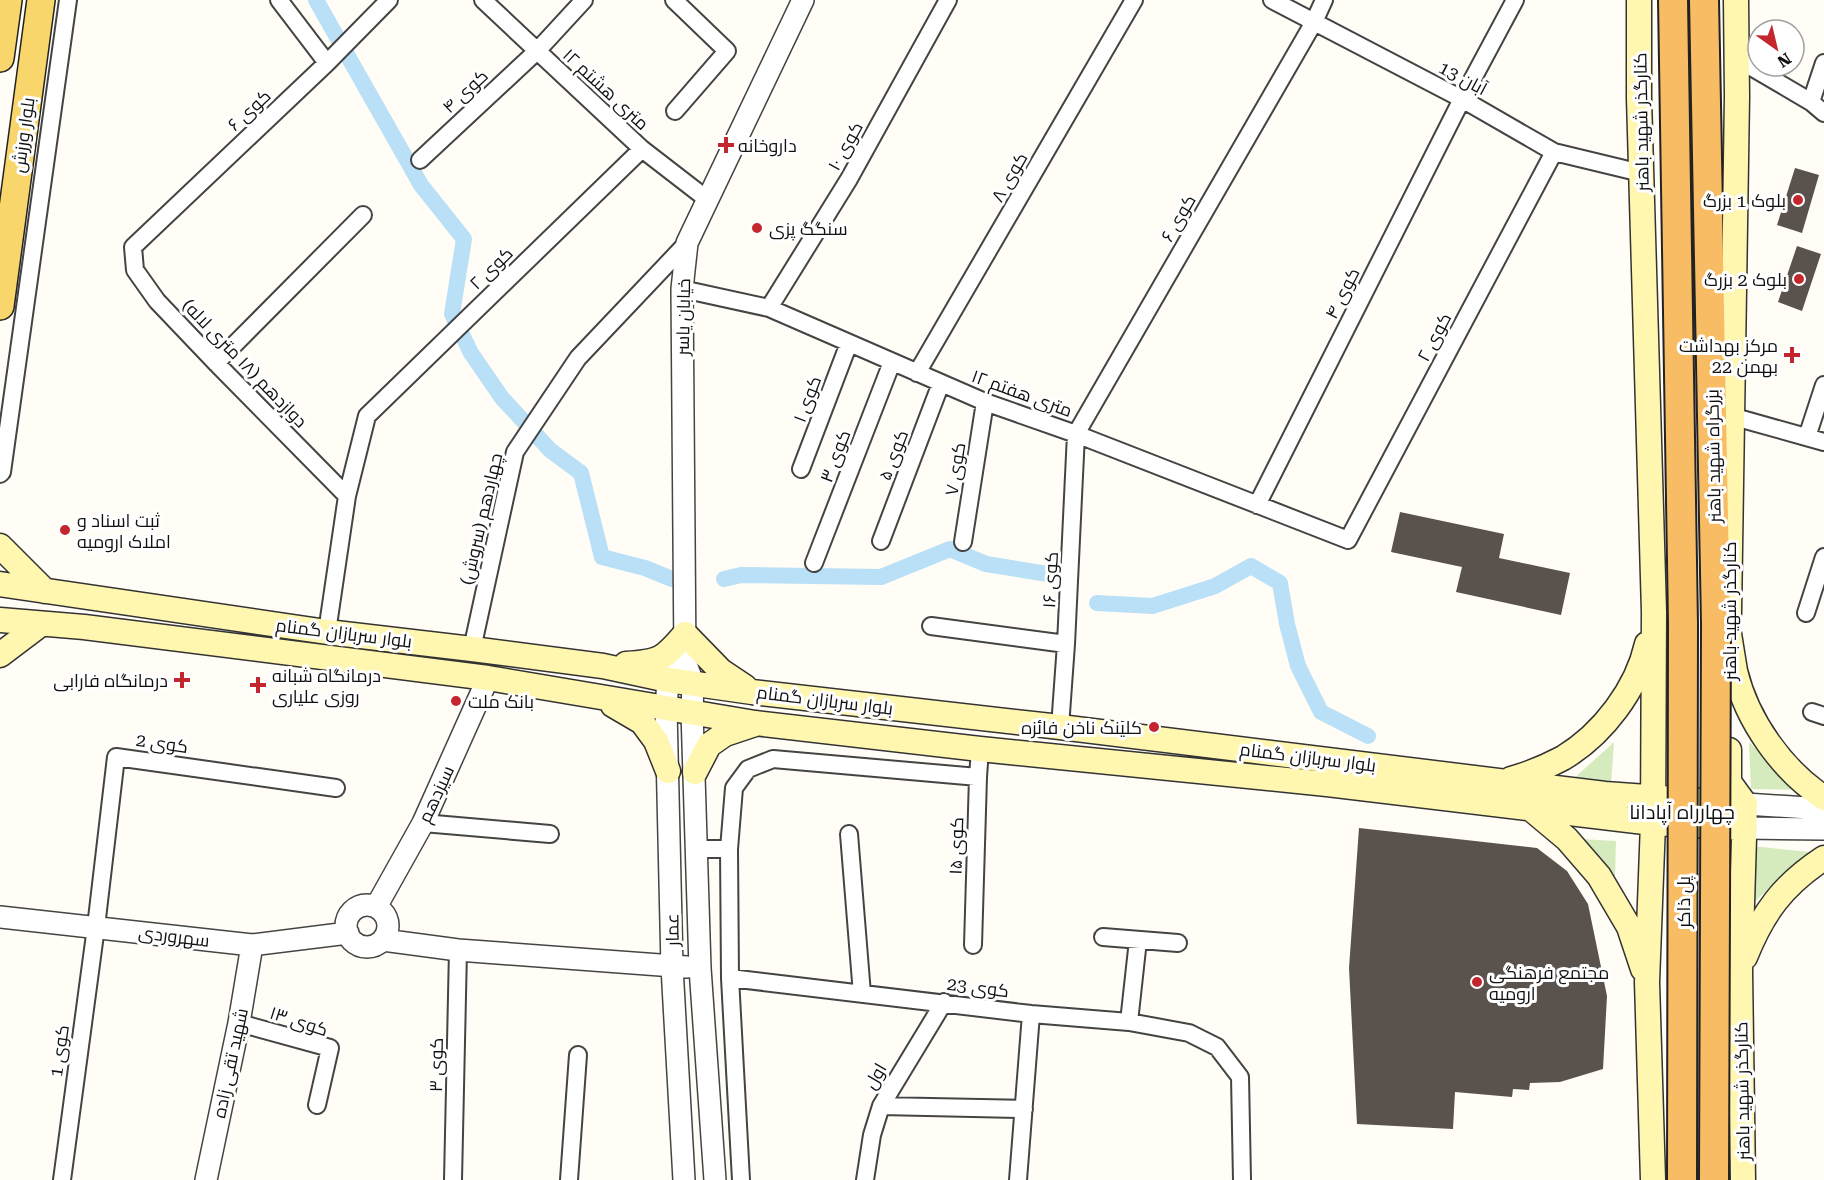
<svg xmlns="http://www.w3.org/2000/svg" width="1824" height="1180" font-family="'Roboto Serif',Cairo,serif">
<rect width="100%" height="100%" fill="#fffdf5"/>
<path fill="#d5ebbd" d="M 1614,742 L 1611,785 L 1571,781 Z
M 1749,742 L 1798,790 L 1751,789 Z
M 1580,839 L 1616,841 L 1615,877 Z
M 1752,846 L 1809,852 L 1753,903 Z"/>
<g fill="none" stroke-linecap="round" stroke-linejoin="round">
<path stroke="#b9e0f7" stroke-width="16" d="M 316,0 L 421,185 L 464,239 L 452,314 L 471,353 L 502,398 L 550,450 L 581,473 L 602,557 L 645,568 L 672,579
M 724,579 L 741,575 L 881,577 L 950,549 L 986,564 L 1054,575
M 1097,603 L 1152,606 L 1215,586 L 1251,566 L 1280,583 L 1287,624 L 1298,666 L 1321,712 L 1368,736"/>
</g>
<path fill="#5a524d" d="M 1795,168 L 1819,175 L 1802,233 L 1777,225 Z
M 1797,246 L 1821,254 L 1802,311 L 1778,302 Z
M 1400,512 L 1504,534 L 1499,558 L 1570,573 L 1561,615 L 1456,592 L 1462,567 L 1391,552 Z
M 1359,828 L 1537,848 L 1567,871 L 1588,904 L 1607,996 L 1603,1069 L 1560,1082 L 1530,1083 L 1529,1090 L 1513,1089 L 1512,1097 L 1455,1092 L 1453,1129 L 1357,1124 L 1349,968 Z"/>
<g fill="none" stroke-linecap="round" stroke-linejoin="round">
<defs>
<path id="minor" d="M 279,0 L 327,63
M 483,0 L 642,149 L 708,200
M 674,0 L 727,51 L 675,111
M 1272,0 L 1462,99 L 1554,152 L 1641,173
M 1736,58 L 1811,102 L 1824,113
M 1811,102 L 1824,63
M 420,160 L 537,51 L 584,0
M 682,289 L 769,308 L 985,402 L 1076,434 L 1348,540 L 1554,152
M 769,308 L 849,179 L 948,0
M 216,363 L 363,215
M 917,373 L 1134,0
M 1731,416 L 1824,442
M 1807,437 L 1824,385
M 801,469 L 849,343
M 0,474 L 2,472 L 68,0
M 347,496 L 216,363 L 157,301 L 135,270 L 133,247 L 327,63 L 389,0
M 1257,505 L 1462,99 L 1515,0
M 881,541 L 941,383
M 963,542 L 985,402
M 814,563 L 892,362
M 1806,613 L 1824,557
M 931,626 L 1066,644
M 327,632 L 347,496 L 367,416 L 642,149
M 472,649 L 515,452 L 578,358 L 687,243
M 1812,712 L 1824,716
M 1060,727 L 1066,644 L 1076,434 L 1314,22 L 1324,0
M 423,823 L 550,834
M 849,834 L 862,994
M 697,849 L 729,849
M 1103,937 L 1178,943
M 973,945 L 978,777 L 980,749
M 730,978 L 1031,1014 L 1129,1022 L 1189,1033 L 1217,1047 L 1240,1077 L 1242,1180
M 1129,1022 L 1138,940
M 239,1023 L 330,1048 L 317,1105
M 881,1106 L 1024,1109
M 62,1180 L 96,927 L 116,757 L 336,788
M 453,1180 L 458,950
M 569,1180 L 578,1055
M 741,1180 L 730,978 L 729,849 L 734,788 L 748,769 L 773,759 L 978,777
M 865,1180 L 872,1135 L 881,1106 L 944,1002
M 1018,1180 L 1031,1014"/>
<path id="tertiary" d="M 679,668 L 668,680 L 666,709 L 672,967 L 684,1180
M 1745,804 L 1824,809
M 1745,828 L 1824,829
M346 926a21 21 0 1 1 42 0a21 21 0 1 1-42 0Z
M 376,907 L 423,823 L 488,678
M 0,917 L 252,945 L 348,933
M 383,940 L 458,950 L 687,967
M 206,1180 L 239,1023 L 252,945
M 715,1180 L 700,968 L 692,712 L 693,683 L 685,661 L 682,289 L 687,243 L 803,0"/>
<path id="secondary" d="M 1639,0 L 1639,98 L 1654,612 L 1653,823 L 1647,982 L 1653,1180
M 0,546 L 45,591
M 0,584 L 327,632 L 472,649 L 603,666 L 668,680 L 752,692 L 1060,727 L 1605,794 L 1745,804
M 1729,613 L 1737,96 L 1736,0
M 0,620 L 84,627 L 488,678 L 755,723 L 980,749 L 1327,784 L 1653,823 L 1745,828
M 1729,634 C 1731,647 1733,659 1735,671 C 1747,721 1782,770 1824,798
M 0,655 L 41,624
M 626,664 C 659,662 663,660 685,634 L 721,671 L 745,687
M 613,705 L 642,722 L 656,741 L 668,771
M 1729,750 L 1729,782 L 1745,804 L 1740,971 L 1743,1180
M 695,772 L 709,745 L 725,734 L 755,724
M 1511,779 C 1529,774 1546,767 1563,758 C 1603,734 1637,689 1647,644
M 1530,808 L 1567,839 L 1599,876 L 1629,927 L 1643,969
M 1745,957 C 1763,912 1783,885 1824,858"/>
<path id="primary" d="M 0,58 L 8,0
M 0,306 L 41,0"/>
<path id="trunk" d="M 1673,0 L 1683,624
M 1704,0 L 1716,624"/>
</defs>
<use href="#minor" stroke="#444" stroke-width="20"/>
<use href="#tertiary" stroke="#444" stroke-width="24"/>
<use href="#secondary" stroke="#333" stroke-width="27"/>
<use href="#primary" stroke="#222" stroke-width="30"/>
<use href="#trunk" stroke="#222" stroke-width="32"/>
<use href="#minor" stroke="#fff" stroke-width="16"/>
<use href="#tertiary" stroke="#fff" stroke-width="21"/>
<use href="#secondary" stroke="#fff6b0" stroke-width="24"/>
<use href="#primary" stroke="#f9d66b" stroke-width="27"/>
<use href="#trunk" stroke="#f7bc64" stroke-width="28"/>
<defs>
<path id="trunk-bridge" d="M 1682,1180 L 1683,624
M 1714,1180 L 1716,624"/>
</defs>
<use href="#trunk-bridge" stroke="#222" stroke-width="32" stroke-linecap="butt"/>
<use href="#trunk-bridge" stroke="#f7bc64" stroke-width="28"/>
</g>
<g fill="#c4262e" stroke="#fff" stroke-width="2">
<path d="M723 136h6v6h6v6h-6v6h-6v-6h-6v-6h6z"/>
<circle cx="1798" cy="200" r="6"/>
<circle cx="757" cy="228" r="6"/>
<circle cx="1799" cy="279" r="6"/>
<path d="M1789 346h6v6h6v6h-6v6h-6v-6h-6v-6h6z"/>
<circle cx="65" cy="530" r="6"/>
<path d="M179 671h6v6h6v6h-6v6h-6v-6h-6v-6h6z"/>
<path d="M255 676h6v6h6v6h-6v6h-6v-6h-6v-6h6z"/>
<circle cx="456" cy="701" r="6"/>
<circle cx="1154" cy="727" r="6"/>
<circle cx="1477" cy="982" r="6"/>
</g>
<g text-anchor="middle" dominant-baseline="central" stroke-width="6" stroke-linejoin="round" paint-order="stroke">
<g font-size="18" fill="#111" stroke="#fff">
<text transform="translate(1463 78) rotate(28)">13 آبان</text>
<text transform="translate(606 89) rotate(43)">۱۲ متری هشتم</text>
<text transform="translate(465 91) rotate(-43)">کوی ۴</text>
<text transform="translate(249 110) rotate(-43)">کوی ۶</text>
<text transform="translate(1641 122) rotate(-91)">کنارگذر شهید باهنر</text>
<text transform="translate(23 135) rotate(-82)">بلوار ورزش</text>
<text transform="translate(845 146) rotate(-61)">کوی ۱۰</text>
<text transform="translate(1009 177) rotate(-60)">کوی ۸</text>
<text transform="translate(1178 218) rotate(-60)">کوی ۶</text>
<text transform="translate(491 268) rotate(-44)">کوی ۲</text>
<text transform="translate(1342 293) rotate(-63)">کوی ۴</text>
<text transform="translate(683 317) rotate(-89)">خیابان یاسر</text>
<text transform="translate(1434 337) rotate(-62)">کوی ۲</text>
<text transform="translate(245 363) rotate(46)">دوازدهم (۱۸ متری لاله)</text>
<text transform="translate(1022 393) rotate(20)">۱۲ متری هفتم</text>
<text transform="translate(807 399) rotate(-69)">کوی ۱</text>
<text transform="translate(893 455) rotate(-69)">کوی ۵</text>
<text transform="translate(835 456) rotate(-69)">کوی ۳</text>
<text transform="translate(1713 456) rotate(-91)">بزرگراه شهید باهنر</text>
<text transform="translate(955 469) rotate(-81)">کوی ۷</text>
<text transform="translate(481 519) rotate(-77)">چهاردهم (سروش)</text>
<text transform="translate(1050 580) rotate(-87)">کوی ۱۶</text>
<text transform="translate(1729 611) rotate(-90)">کنارگذر شهید باهنر</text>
<text transform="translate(344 633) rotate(7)">بلوار سربازان گمنام</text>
<text transform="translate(825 700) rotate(7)">بلوار سربازان گمنام</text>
<text transform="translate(162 743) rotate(8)">کوی 2</text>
<text transform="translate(1308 757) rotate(7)">بلوار سربازان گمنام</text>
<text transform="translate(436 794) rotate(-65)">سیزدهم</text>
<text transform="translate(956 846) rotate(-88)">کوی ۱۵</text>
<text transform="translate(1683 902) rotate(-90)">پل ذاکر</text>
<text transform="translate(672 930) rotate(-91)">عمار</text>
<text transform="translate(174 936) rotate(7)">سهروردی</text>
<text transform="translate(978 987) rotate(7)">کوی 23</text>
<text transform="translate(299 1021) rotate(18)">کوی ۱۳</text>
<text transform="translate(59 1051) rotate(-82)">کوی 1</text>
<text transform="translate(230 1063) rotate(-78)">شهید تقی زاده</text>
<text transform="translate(436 1065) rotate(-89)">کوی ۳</text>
<text transform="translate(875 1076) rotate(-60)">اول</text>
<text transform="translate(1742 1091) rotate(-91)">کنارگذر شهید باهنر</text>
</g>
<g font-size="18" fill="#111" stroke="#fff" text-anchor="start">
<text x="738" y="145">داروخانه</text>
<text x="1786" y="200" text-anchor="end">بلوک 1 بزرگ</text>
<text x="769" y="228">سنگگ پزی</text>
<text x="1787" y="279" text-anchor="end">بلوک 2 بزرگ</text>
<text x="1778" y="345" text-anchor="end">مرکز بهداشت<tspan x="1778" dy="21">22 بهمن</tspan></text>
<text x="77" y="520">ثبت اسناد و<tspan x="77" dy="21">املاک ارومیه</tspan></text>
<text x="272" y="675">درمانگاه شبانه<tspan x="272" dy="21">روزی علیاری</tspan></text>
<text x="168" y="680" text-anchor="end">درمانگاه فارابی</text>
<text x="468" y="701">بانک ملت</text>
<text x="1142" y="727" text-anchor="end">کلینک ناخن فائزه</text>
<text x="1489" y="972">مجتمع فرهنگی<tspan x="1489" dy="21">ارومیه</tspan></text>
</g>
<g font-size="20" fill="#111" stroke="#fff">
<text x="1682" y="812">چهارراه آپادانا</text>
</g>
</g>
<g transform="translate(1776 48) rotate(146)"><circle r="28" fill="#ffffff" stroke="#a0a0a0" stroke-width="1.5"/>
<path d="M0-4.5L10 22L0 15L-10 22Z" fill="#c4262e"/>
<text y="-9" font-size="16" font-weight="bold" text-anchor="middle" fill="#111111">N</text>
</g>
</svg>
